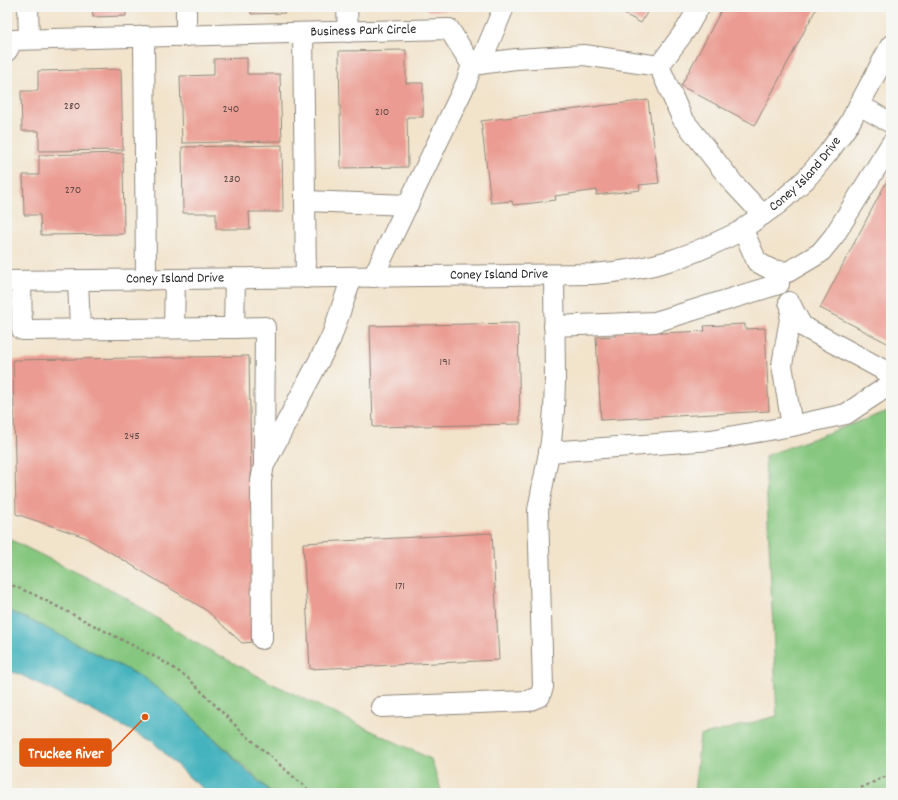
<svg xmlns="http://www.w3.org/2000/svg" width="898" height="800" font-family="Dekko,sans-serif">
<rect width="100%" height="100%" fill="#f6f6f2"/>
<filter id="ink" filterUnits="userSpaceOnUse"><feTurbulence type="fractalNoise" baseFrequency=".025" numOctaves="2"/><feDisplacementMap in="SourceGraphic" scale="8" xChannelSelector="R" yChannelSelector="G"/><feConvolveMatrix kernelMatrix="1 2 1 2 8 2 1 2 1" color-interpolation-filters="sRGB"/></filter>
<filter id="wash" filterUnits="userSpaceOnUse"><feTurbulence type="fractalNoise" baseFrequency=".012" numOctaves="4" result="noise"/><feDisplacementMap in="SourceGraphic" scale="16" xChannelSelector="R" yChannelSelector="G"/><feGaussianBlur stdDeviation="0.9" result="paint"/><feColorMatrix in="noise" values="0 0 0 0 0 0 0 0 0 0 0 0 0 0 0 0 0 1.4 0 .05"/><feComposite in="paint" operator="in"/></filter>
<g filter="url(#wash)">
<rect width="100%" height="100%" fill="#f2e3cb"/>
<path fill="#86c77f" stroke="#587955" d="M 891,410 L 891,793 L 694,793 L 700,736 L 777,716 L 765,456 Z
M 7,538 L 120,594 L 192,641 L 273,684 L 431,759 L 442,793 L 272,793 L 187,712 L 144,678 L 36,623 L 7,610 Z"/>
<path fill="#44b3be" stroke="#386f74" d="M 7,610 L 36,623 L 144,678 L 187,712 L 248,772 L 272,793 L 208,793 L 189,777 L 152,741 L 21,675 L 7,670 Z"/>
<g id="blocks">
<path fill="#eb9b91" d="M 92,7 L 126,7 L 126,16 L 93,17 Z
M 251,7 L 285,7 L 285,13 L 251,14 Z
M 427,7 L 461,7 L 461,10 L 427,11 Z
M 611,7 L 650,7 L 641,23 Z
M 723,7 L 817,7 L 755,125 L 681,86 Z
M 406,50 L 406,83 L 423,83 L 423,117 L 407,117 L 408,167 L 341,168 L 339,51 Z
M 247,58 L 247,74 L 280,74 L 282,141 L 182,143 L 180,76 L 214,75 L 214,59 Z
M 121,69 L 123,150 L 39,151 L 39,131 L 22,131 L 21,91 L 38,91 L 38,71 Z
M 648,100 L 659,183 L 639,185 L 640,190 L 596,195 L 597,190 L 555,196 L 556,200 L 533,203 L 513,205 L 512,201 L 491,203 L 481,121 Z
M 282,145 L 283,212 L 249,212 L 250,229 L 216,229 L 216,213 L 183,213 L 182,147 Z
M 123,153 L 124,234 L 41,235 L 40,215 L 24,215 L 23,175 L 39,175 L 39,155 Z
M 891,173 L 891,345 L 820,308 Z
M 518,323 L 520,424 L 373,427 L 370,326 Z
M 745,324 L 745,329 L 765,328 L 769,411 L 601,420 L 596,337 L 616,336 L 616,331 L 660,329 L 661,333 L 705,331 L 704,326 Z
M 249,356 L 254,642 L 242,643 L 206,610 L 85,537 L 16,514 L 13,360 Z
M 492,533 L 499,660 L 310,669 L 303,543 Z"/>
</g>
</g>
<g filter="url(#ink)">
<use href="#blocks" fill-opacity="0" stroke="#8e877b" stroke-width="1"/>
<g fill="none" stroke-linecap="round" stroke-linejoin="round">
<defs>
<g id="minor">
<path d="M 28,7 L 29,39"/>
<path d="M 186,7 L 186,36"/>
<path d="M 347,7 L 348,32"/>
<path d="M 303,33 L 306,278"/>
<path d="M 144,36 L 146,280"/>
<path id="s1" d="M 7,51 L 13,40 L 449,29 L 472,65 L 466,83 L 373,277"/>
<path d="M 480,64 L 504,7"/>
<path d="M 472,65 L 516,59 L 584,55 L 659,66 L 682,118 L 733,183 L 763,215"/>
<path d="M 659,66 L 687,28 L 699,7"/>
<path d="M 859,105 L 891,123"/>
<path d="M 306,201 L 408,205"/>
<path d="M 743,230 L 757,262 L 772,270 L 788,272 L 820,253 L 834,236 L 891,144"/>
<path d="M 78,280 L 80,329"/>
<path id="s2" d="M 7,281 L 593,274 C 620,272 646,268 672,260 C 696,253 720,241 743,230 L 744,228 L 778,204 L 806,179 L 828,153 L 849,124 L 891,45"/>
<path d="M 21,281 L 22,330 L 220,328 L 234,328 L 235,278"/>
<path d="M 789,302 L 802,326 L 891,374"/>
<path d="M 792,307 L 782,365 L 792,426 L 846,414 L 891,384"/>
<path d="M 554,326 L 655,322 L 779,284"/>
<path d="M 174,328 L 175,279"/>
<path d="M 234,328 L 265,327 L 264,462"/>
<path d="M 549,452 L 711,440 L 792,426"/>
<path d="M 262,639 L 261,481 L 264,465 L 331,338 L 352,277"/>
<path d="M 381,707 L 528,701 L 540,696 L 543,687 L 538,510 L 551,442 L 554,410 L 555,380 L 554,275"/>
</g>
</defs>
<use href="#minor" stroke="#8e877b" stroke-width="22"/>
<path stroke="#8e877b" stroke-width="2.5" stroke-dasharray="3 3" stroke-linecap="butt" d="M 7,583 L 35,595 L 161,660 L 187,677 L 239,729 L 312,793
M 850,793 L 891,774"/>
<use href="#minor" stroke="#fff" stroke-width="20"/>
</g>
</g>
<g text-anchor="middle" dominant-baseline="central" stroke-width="3" stroke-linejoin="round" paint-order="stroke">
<g font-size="12" fill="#5b4744">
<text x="72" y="106">280</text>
<text x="231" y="109">240</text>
<text x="382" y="112">210</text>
<text x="232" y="179">230</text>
<text x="73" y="190">270</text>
<text x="445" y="362">191</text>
<text x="132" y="436">245</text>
<text x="400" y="586">171</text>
</g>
<g font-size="14" fill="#2b2b2b" stroke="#f6f6f2">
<text stroke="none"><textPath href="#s1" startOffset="363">Business Park Circle</textPath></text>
<text stroke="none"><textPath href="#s2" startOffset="828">Coney Island Drive</textPath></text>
<text stroke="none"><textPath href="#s2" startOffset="492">Coney Island Drive</textPath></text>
<text stroke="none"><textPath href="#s2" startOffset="168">Coney Island Drive</textPath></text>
</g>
</g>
<path fill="none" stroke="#df570e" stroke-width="1.5" d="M145 717L111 752"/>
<circle fill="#df570e" stroke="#f6f6f2" stroke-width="1.5" cx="145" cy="717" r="4"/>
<rect fill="#df570e" stroke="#df570e" stroke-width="1.5" x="20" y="739" width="91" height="27" rx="4"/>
<g font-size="15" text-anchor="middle" font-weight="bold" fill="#fff">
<text x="66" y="758">Truckee River</text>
</g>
<rect width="898" height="800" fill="none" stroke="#f6f6f2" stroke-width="24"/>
</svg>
